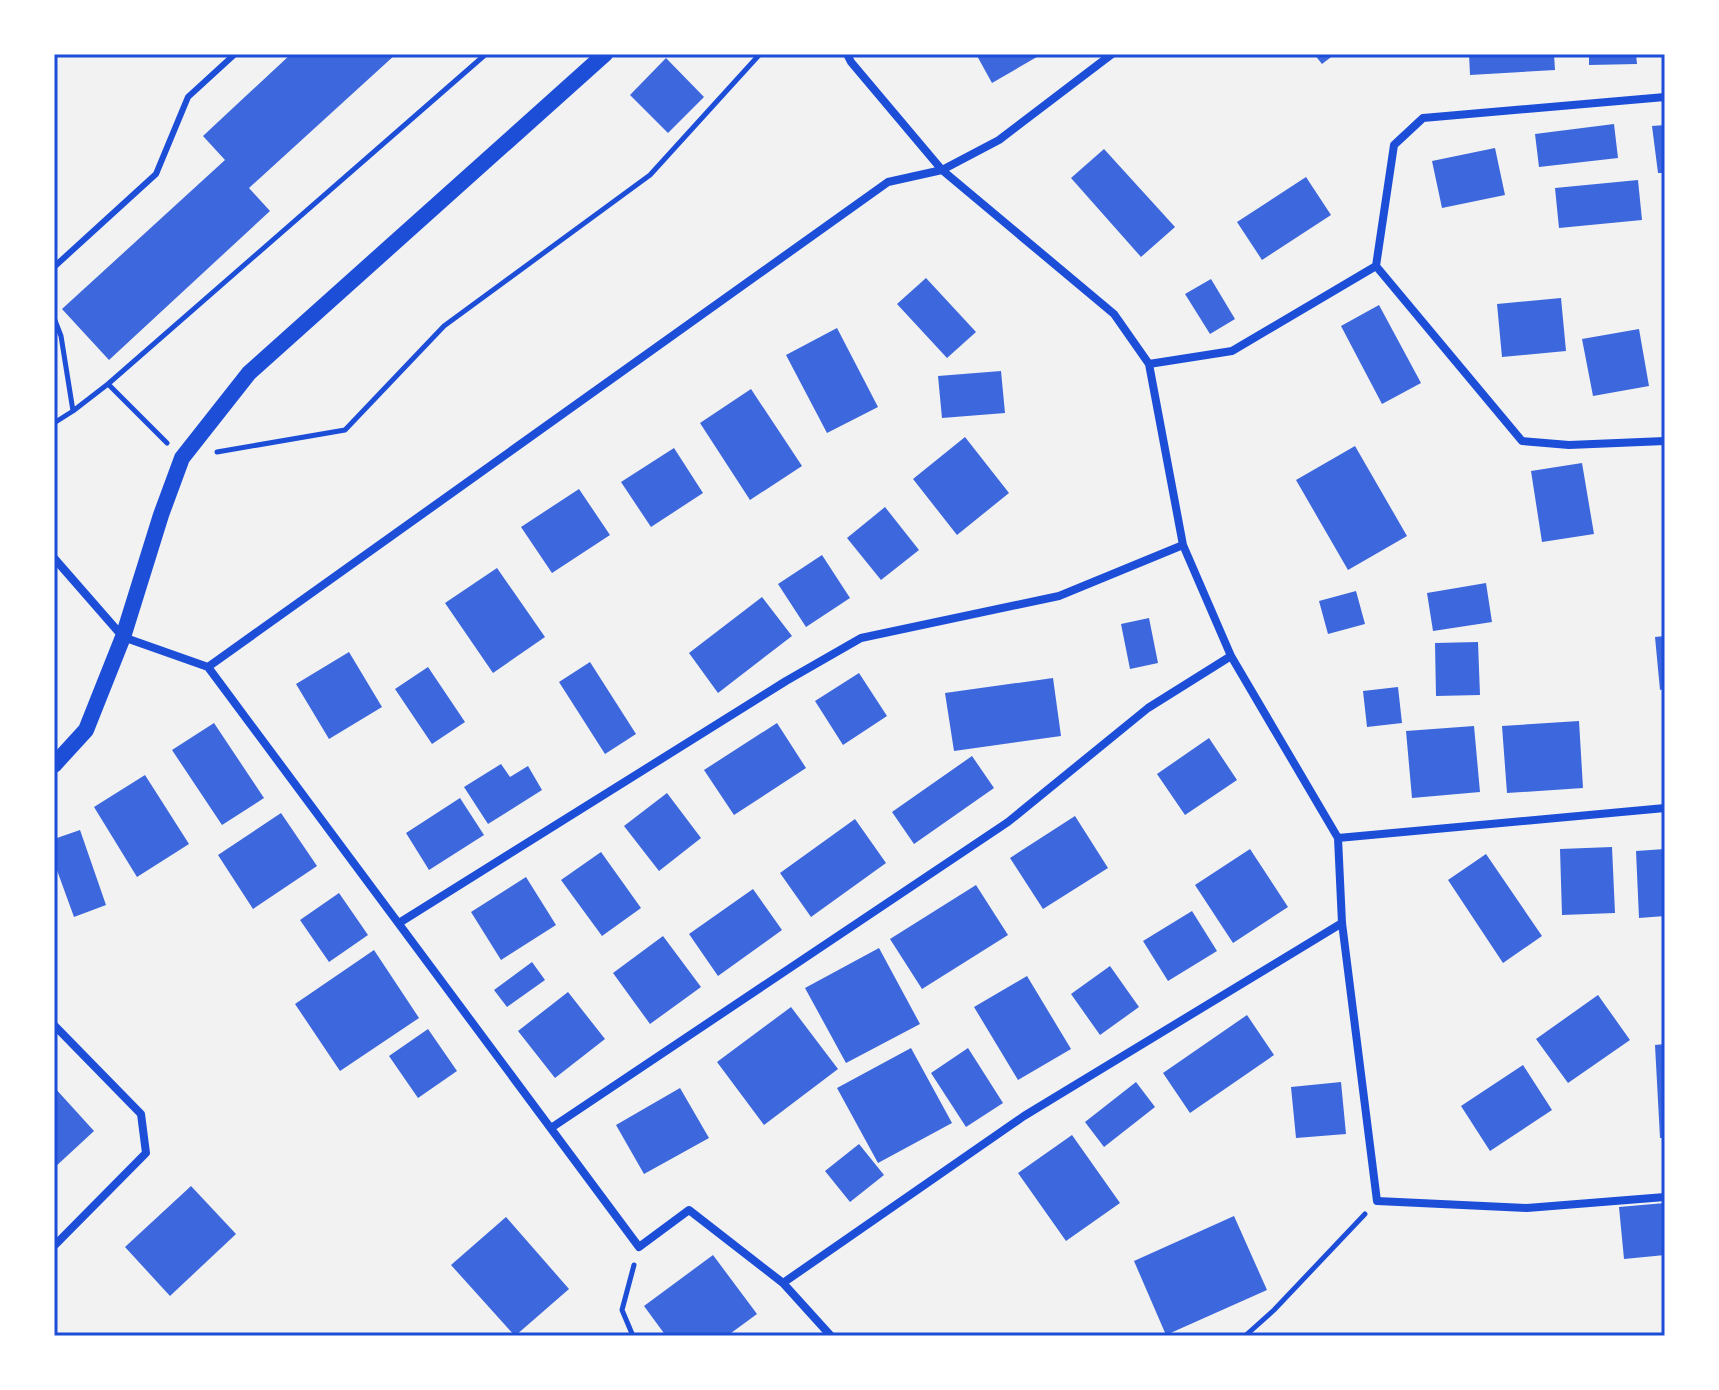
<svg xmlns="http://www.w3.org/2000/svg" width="1719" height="1390" font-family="Ubuntu,sans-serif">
<rect width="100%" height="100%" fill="#f2f2f2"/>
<path fill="#3d67dc" d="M 291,54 L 396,54 L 249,188 L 270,211 L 109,360 L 62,309 L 225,160 L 203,136 Z
M 976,54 L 1042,54 L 992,83 Z
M 1314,54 L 1335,54 L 1322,64 Z
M 1469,54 L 1554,54 L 1555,70 L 1470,75 Z
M 1589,54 L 1636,54 L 1637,64 L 1589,65 Z
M 666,58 L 704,97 L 668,133 L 630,95 Z
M 1614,124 L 1618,158 L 1539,167 L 1535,134 Z
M 1665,125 L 1665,173 L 1658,173 L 1652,126 Z
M 1495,148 L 1505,195 L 1442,208 L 1432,161 Z
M 1104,149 L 1175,227 L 1141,257 L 1071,178 Z
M 1306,177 L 1331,215 L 1262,260 L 1237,222 Z
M 1638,180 L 1642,220 L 1559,228 L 1555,188 Z
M 926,278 L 976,332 L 947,358 L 897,304 Z
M 1211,279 L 1235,319 L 1210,334 L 1185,294 Z
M 1561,298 L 1566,351 L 1502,357 L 1497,304 Z
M 1379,305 L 1421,383 L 1382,404 L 1341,326 Z
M 837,328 L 878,407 L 827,433 L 786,355 Z
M 1639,329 L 1649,386 L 1593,396 L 1582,339 Z
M 1001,371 L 1005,413 L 942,418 L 938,376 Z
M 751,389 L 802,466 L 750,500 L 700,423 Z
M 965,437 L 1009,493 L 957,535 L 913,479 Z
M 1355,446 L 1407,536 L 1348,570 L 1296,480 Z
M 674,448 L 703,493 L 651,527 L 621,482 Z
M 1582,463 L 1594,534 L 1542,542 L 1531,471 Z
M 579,489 L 610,535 L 552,573 L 521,527 Z
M 885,507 L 919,550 L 881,580 L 847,538 Z
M 822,555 L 850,598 L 806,627 L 778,584 Z
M 497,568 L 545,637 L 493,673 L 445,603 Z
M 1486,583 L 1492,622 L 1433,631 L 1427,593 Z
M 1356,591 L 1365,624 L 1328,634 L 1319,601 Z
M 762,597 L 792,636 L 718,693 L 689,653 Z
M 1149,618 L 1158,663 L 1130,669 L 1121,624 Z
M 1665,636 L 1665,689 L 1660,690 L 1655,637 Z
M 1478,642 L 1480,695 L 1436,696 L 1435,643 Z
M 349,652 L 382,707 L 329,739 L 296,684 Z
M 590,662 L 636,734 L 605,754 L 559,682 Z
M 428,667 L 465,722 L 432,744 L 395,689 Z
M 859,673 L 887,716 L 843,745 L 815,701 Z
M 1053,678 L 1061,736 L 954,751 L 945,693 Z
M 1398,687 L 1402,723 L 1367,727 L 1363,691 Z
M 1579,721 L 1583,788 L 1507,793 L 1502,726 Z
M 214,723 L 264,798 L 222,825 L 172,750 Z
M 777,723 L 806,768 L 734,815 L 704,770 Z
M 1474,726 L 1480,792 L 1412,798 L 1406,731 Z
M 1209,738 L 1237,780 L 1185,815 L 1157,774 Z
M 972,756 L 994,788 L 914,844 L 892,812 Z
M 501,764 L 510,777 L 528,766 L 542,790 L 488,824 L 464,787 Z
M 145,775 L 189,844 L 137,877 L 94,807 Z
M 667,793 L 701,838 L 659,871 L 624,826 Z
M 460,798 L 484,835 L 429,870 L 406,833 Z
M 281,813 L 317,866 L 253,909 L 218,855 Z
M 1075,816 L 1108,868 L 1043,909 L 1010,858 Z
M 855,819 L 886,863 L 811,917 L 780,873 Z
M 80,830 L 106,905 L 74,917 L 54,862 L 54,839 Z
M 1612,847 L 1615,913 L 1562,915 L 1560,849 Z
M 1250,849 L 1288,907 L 1233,943 L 1195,885 Z
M 1665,849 L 1665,916 L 1639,918 L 1636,851 Z
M 601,852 L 641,908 L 602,936 L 561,880 Z
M 1486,854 L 1542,936 L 1503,963 L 1448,880 Z
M 526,877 L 556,925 L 501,960 L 471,912 Z
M 976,885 L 1008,935 L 922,989 L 890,939 Z
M 753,889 L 782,930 L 718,976 L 689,934 Z
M 339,893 L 368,935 L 329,962 L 300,920 Z
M 1192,911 L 1217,951 L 1168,981 L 1143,941 Z
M 663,936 L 701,987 L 650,1024 L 613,973 Z
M 879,948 L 920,1024 L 846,1063 L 805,988 Z
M 374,950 L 419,1018 L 340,1071 L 295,1004 Z
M 532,962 L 545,980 L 507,1007 L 494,990 Z
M 1110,966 L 1139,1007 L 1100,1035 L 1071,994 Z
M 1027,976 L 1071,1049 L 1018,1080 L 974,1007 Z
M 568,992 L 605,1039 L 555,1078 L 518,1031 Z
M 1598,995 L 1630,1040 L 1568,1083 L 1536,1039 Z
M 791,1007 L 838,1069 L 764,1125 L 717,1062 Z
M 1247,1015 L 1274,1055 L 1190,1113 L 1163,1073 Z
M 428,1029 L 457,1071 L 418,1098 L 389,1056 Z
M 1665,1044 L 1665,1138 L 1660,1138 L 1655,1045 Z
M 911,1048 L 952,1123 L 878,1163 L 837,1088 Z
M 968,1048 L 1003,1103 L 966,1127 L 931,1073 Z
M 1523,1065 L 1552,1110 L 1490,1151 L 1461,1106 Z
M 1136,1082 L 1155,1107 L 1104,1147 L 1085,1122 Z
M 1341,1082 L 1346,1134 L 1296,1138 L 1291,1087 Z
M 54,1087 L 94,1131 L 54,1168 Z
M 680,1088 L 709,1138 L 644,1174 L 616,1125 Z
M 1072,1135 L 1120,1203 L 1066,1241 L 1018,1173 Z
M 859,1144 L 884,1175 L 850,1202 L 825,1171 Z
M 191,1186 L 236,1234 L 170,1296 L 125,1247 Z
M 1665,1203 L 1665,1255 L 1624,1259 L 1619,1207 Z
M 1234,1216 L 1267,1290 L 1166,1335 L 1134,1261 Z
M 506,1217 L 569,1289 L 515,1336 L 451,1265 Z
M 713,1255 L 757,1314 L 727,1336 L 666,1336 L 644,1306 Z"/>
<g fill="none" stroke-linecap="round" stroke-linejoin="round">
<path stroke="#1d4ed8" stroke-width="5" d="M 54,318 L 61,336 L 73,411 L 108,384 L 486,54
M 108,384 L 167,443
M 54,423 L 73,411
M 217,452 L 345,430 L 444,326 L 650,175 L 760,54
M 633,1336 L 622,1310 L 634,1265
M 1245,1336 L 1274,1310 L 1365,1214"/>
<path stroke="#1d4ed8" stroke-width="6" d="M 54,267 L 156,174 L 188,97 L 235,54"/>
<path stroke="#1d4ed8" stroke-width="8" d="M 847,54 L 851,62 L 942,170 L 1114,314 L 1149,364 L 1183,545 L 1231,656 L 1338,838 L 1342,923 L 1377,1201 L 1527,1208 L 1665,1197
M 1376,266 L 1394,145 L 1423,118 L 1665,97
M 1376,266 L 1522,441 L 1569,445 L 1665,441
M 1149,364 L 1232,351 L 1376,266
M 54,558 L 123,637 L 208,667 L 888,182 L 942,170 L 999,140 L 1112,54
M 208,667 L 639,1247 L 689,1210 L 783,1283 L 831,1336
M 1338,838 L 1665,808
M 399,923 L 786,681 L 861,638 L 1059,596 L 1183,545
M 54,1025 L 141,1114 L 146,1153 L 54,1246
M 551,1128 L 1008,822 L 1148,708 L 1231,656
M 783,1283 L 1024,1116 L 1342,923"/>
<path stroke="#1d4ed8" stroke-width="16" d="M 54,765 L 86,730 L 123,637 L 161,515 L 182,458 L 249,373 L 605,54"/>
</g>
<rect width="1719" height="1390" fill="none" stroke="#ffffff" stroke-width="112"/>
<rect x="56" y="56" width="1607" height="1278" fill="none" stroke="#1d4ed8" stroke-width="3"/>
</svg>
